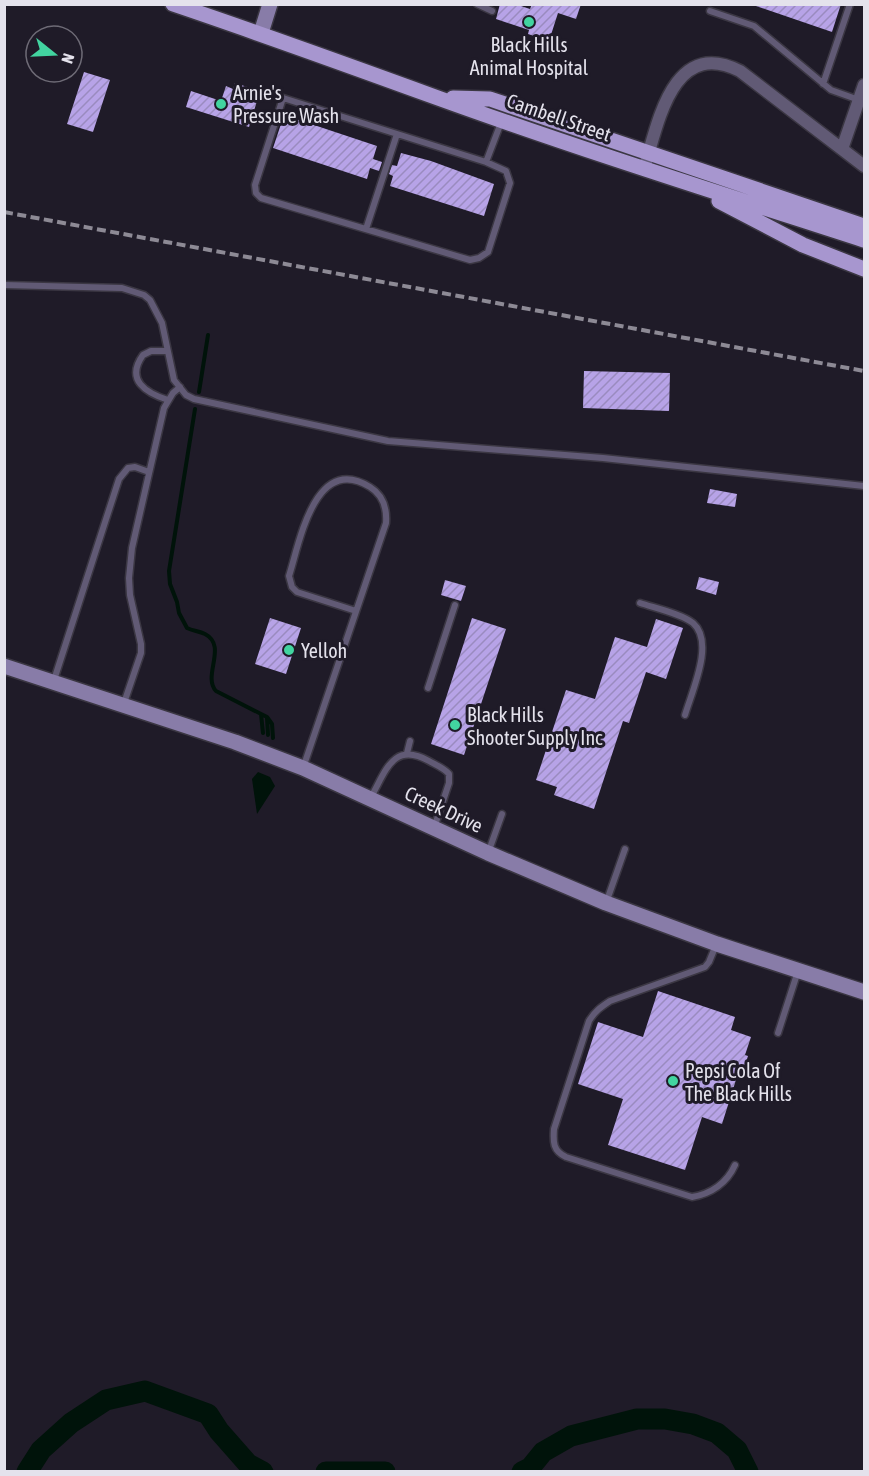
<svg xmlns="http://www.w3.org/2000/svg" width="869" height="1476" font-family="'Asap Condensed',sans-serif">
<defs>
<pattern id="building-hatch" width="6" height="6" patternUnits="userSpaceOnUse" patternTransform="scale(1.5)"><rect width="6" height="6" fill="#b7a3e7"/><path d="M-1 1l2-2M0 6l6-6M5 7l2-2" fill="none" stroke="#9a8bbf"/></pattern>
</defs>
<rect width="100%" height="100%" fill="#1f1b28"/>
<path fill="#00130a" d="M 258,772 L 270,777 L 275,786 L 257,814 L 252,779 Z"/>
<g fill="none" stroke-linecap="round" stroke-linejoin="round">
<path stroke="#00130a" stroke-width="4" d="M 199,392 L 208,335
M 195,409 L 169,571 L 170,584 L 177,602 L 179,613 L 187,628 C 193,631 199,631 205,634 C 228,646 202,676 216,691 L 267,717 L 272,724 L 273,738
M 261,714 L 263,733
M 267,718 L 268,735"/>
<path stroke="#00130a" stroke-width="21" d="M 27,1472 L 41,1450 L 71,1423 L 106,1400 L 145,1391 L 208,1414 L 219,1431 L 248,1464 L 263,1472
M 326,1472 L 385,1472
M 522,1472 L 530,1468 L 543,1452 L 571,1436 L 637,1419 L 665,1419 L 693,1424 L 717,1433 L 737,1450 L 748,1472"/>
</g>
<path fill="url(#building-hatch)" d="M 500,4 L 515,4 L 530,9 L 532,4 L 581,4 L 576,19 L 558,13 L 549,41 L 528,34 L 529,30 L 496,19 Z
M 757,4 L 841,4 L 832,32 L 756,6 Z
M 84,72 L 110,80 L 93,132 L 67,124 Z
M 235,83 L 260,91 L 249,127 L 186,107 L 191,91 L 221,101 L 226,86 L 233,89 Z
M 284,115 L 377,146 L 373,159 L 382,162 L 379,171 L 370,168 L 367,179 L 273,148 Z
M 401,153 L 431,161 L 494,184 L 484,216 L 390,186 L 393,176 L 389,174 L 392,165 L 397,166 Z
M 584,371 L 670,373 L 669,411 L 583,408 Z
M 710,489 L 737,494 L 735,507 L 707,503 Z
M 699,577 L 719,582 L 716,595 L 696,589 Z
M 445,580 L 466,586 L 461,601 L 441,595 Z
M 270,618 L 301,628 L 286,674 L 255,664 Z
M 472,618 L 506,629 L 464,755 L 431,744 Z
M 656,619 L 683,628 L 666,679 L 646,672 L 629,723 L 623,721 L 594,809 L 554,795 L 557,787 L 536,780 L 566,690 L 595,699 L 615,637 L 647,647 Z
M 658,991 L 735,1017 L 731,1030 L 751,1037 L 745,1055 L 748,1056 L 745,1065 L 741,1064 L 722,1124 L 702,1117 L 685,1170 L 608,1145 L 623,1099 L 578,1084 L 598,1022 L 643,1037 Z"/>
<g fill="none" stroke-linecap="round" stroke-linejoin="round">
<defs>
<path id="lane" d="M 477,4 L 492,11
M 710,11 L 754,26 L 831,90 L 859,100
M 823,84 L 850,4
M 283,98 L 486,162 L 506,171 L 510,183 L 488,252 L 479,258 L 470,260 L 261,198 L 256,193 L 255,185 Z
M 486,162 L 502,120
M 366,229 L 397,134
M 4,285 L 122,288 L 144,295 L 150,300 L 162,323 L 174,380 L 186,395 L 194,399 L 388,441 L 603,458 L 864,486
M 167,351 L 151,351 L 143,355 C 125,380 146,393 168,400
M 640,603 C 655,608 682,614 693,623 C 715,642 692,691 685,715
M 54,680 L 119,479 L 128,468 L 135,467 L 149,472
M 428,688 L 455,605
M 124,703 L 141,653 L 141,644 L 130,595 L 129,578 L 132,548 L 164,408 L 173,393 L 180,387
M 407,753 L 410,741
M 303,768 L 386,523 C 387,509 383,495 370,487 C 315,453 300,541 289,576 L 292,587 L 297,592 L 356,611
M 371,797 C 386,771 393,741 429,761 C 436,765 444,768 449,774 L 449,783 L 434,828
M 488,853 L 502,814
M 606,903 L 625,849
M 716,945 L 709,962 L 705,967 L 610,1001 C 601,1007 595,1011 589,1021 L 554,1129 C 553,1142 553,1151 566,1157 L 692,1197 C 711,1194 727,1183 735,1165
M 778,1033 L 798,971"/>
<path id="street" d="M 842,149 L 864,85
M 644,169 C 658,124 672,37 740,71 L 864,166"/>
<path id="secondary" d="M 261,33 L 270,4
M 4,666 L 235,742 L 303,768 L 488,853 L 606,903 L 717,944 L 864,992"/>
<path id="primary" d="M 173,4 C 262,34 350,66 438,98 C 579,149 722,194 864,240
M 453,98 L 490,99 L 864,226
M 719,201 L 803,245 L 864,269"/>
</defs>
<use href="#lane" stroke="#3b3743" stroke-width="9"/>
<use href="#street" stroke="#3b3743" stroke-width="15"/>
<use href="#secondary" stroke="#3b3743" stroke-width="18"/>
<use href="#primary" stroke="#3b3743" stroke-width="18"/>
<use href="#lane" stroke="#615a75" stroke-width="6"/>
<use href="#street" stroke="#615a75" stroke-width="12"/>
<use href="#secondary" stroke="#887ca8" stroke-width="15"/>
<use href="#primary" stroke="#a796cf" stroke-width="15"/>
<path stroke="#8d8a95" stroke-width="4" stroke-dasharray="9 4.5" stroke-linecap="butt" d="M 4,212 L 864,371"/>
</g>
<g fill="#42d4a0" stroke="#1f1b28" stroke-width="2">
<circle cx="529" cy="22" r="6"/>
<circle cx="221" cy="104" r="6"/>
<circle cx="289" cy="650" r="6"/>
<circle cx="455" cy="725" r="6"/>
<circle cx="673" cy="1081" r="6"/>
</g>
<g text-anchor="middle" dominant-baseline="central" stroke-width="6" stroke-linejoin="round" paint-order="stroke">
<g font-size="20" fill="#e4e2ec" stroke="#1f1b28" text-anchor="start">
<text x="529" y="44" text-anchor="middle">Black Hills<tspan x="529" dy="23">Animal Hospital</tspan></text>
<text x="233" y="92">Arnie's<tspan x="233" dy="23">Pressure Wash</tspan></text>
<text x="301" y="650">Yelloh</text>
<text x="467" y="714">Black Hills<tspan x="467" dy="23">Shooter Supply Inc</tspan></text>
<text x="685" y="1070">Pepsi Cola Of<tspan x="685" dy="23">The Black Hills</tspan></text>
</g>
<g font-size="20" fill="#e4e2ec" stroke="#1f1b28">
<text transform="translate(559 117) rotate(19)">Cambell Street</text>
<text transform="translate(444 809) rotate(25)">Creek Drive</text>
</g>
</g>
<rect width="869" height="1476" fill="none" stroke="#e4e2ec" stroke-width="12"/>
<g transform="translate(54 54) rotate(108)"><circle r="28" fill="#1f1b28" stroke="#6e6b76" stroke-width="1.5"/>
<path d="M0-4.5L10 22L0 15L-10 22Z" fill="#42d4a0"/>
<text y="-9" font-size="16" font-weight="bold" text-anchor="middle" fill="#e4e2ec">N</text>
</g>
</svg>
